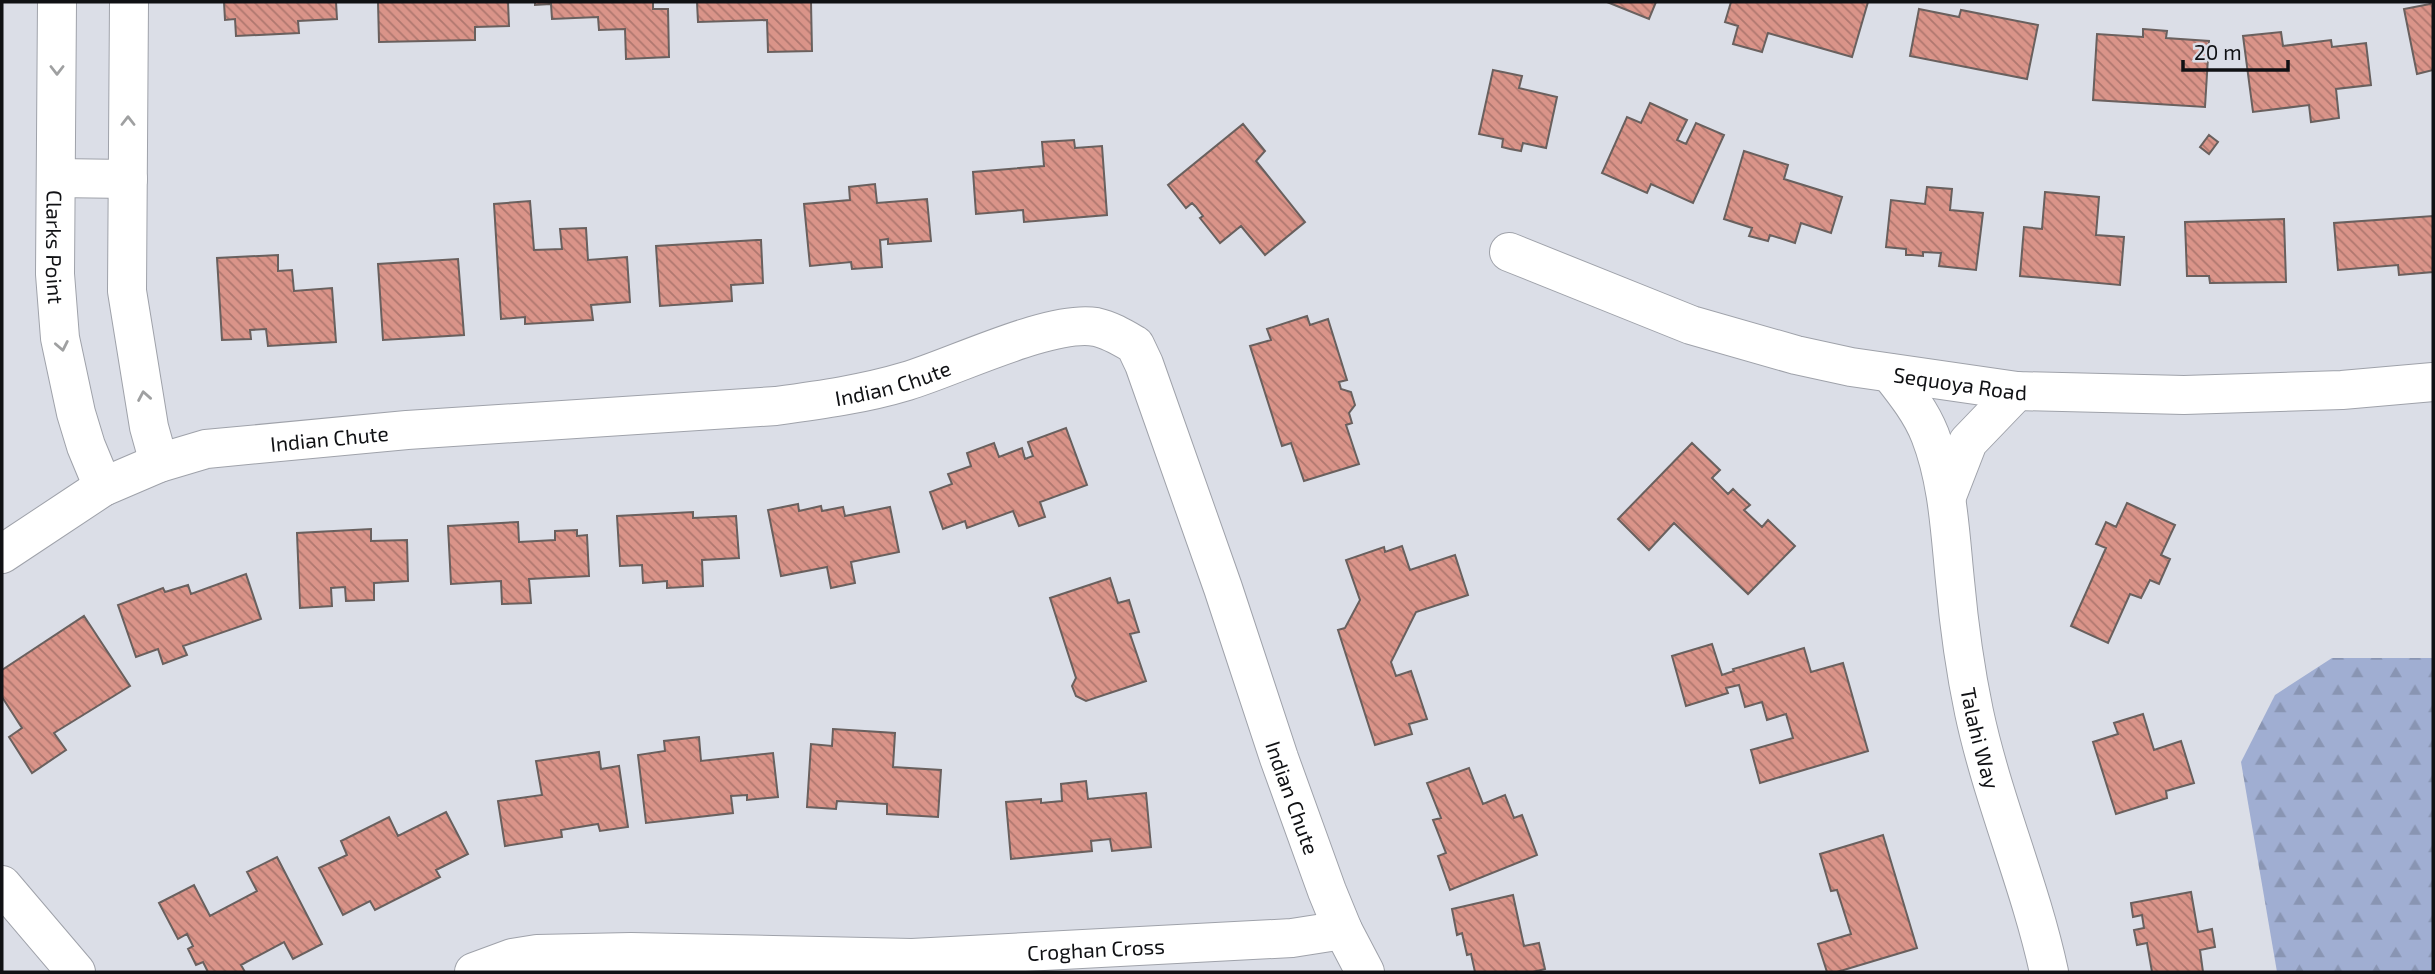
<svg xmlns="http://www.w3.org/2000/svg" width="2435" height="974" font-family="'Exo 2',sans-serif">
<defs>
<pattern id="forest-firs" width="22" height="20" patternUnits="userSpaceOnUse" patternTransform="scale(1.75)"><rect width="22" height="20" fill="#a0aed2"/><path d="M5 1l3.5 6h-7zM16 11l3.5 6h-7z" fill="#8995b3"/></pattern>
<pattern id="building-back-hatch" width="6" height="6" patternUnits="userSpaceOnUse" patternTransform="scale(1.75)"><rect width="6" height="6" fill="#da9489"/><path d="M-1 5l2 2M0 0l6 6M5-1l2 2" fill="none" stroke="#af776f"/></pattern>
</defs>
<rect width="100%" height="100%" fill="#dbdee7"/>
<path fill="url(#forest-firs)" d="M 2332,658 L 2433,658 L 2433,972 L 2277,972 L 2241,762 L 2275,695 Z"/>
<path fill="url(#building-back-hatch)" stroke="#69605e" stroke-width="2" d="M 224,2 L 336,2 L 337,19 L 298,21 L 299,33 L 236,36 L 235,19 L 225,20 Z
M 378,2 L 508,2 L 509,26 L 475,27 L 475,40 L 379,42 Z
M 535,2 L 653,2 L 653,9 L 668,9 L 669,57 L 626,59 L 625,29 L 599,30 L 598,17 L 552,19 L 551,4 L 535,5 Z
M 697,2 L 811,2 L 812,51 L 768,52 L 767,20 L 698,22 Z
M 1607,2 L 1656,2 L 1649,19 Z
M 1731,2 L 1868,2 L 1852,57 L 1768,33 L 1762,52 L 1733,44 L 1738,26 L 1725,22 Z
M 2429,2 L 2433,2 L 2433,70 L 2417,74 L 2404,9 L 2430,4 Z
M 1919,9 L 1959,17 L 1961,10 L 2038,25 L 2027,79 L 1910,56 Z
M 2143,29 L 2167,31 L 2166,38 L 2209,41 L 2205,107 L 2093,100 L 2097,34 L 2143,37 Z
M 2281,32 L 2283,46 L 2331,40 L 2332,47 L 2366,43 L 2371,85 L 2336,89 L 2339,118 L 2311,122 L 2309,105 L 2253,112 L 2243,36 Z
M 1493,70 L 1522,76 L 1519,88 L 1557,97 L 1546,148 L 1523,143 L 1521,151 L 1510,149 L 1502,147 L 1503,139 L 1479,134 Z
M 1650,103 L 1687,120 L 1677,140 L 1686,144 L 1696,123 L 1724,135 L 1693,203 L 1651,184 L 1647,193 L 1602,173 L 1627,117 L 1641,123 Z
M 1243,124 L 1265,151 L 1256,161 L 1305,222 L 1265,255 L 1241,226 L 1220,243 L 1200,218 L 1203,216 L 1196,207 L 1192,203 L 1186,208 L 1168,185 Z
M 2209,135 L 2218,142 L 2209,154 L 2200,147 Z
M 1074,140 L 1075,148 L 1102,146 L 1107,215 L 1024,222 L 1023,210 L 976,214 L 973,172 L 1044,166 L 1042,142 Z
M 1744,151 L 1788,165 L 1784,179 L 1842,197 L 1831,233 L 1801,223 L 1795,243 L 1770,235 L 1768,241 L 1749,236 L 1752,228 L 1724,219 Z
M 875,184 L 877,203 L 927,199 L 931,241 L 888,244 L 888,239 L 880,240 L 882,267 L 852,269 L 851,262 L 810,266 L 804,204 L 850,200 L 849,187 Z
M 1927,187 L 1952,189 L 1950,210 L 1983,213 L 1976,270 L 1939,266 L 1941,253 L 1923,252 L 1923,256 L 1912,255 L 1906,255 L 1906,249 L 1886,247 L 1891,200 L 1925,204 Z
M 2045,192 L 2099,197 L 2096,235 L 2124,237 L 2120,285 L 2020,276 L 2024,227 L 2042,229 Z
M 530,201 L 534,250 L 562,249 L 560,229 L 586,228 L 588,260 L 627,257 L 630,302 L 591,305 L 593,320 L 525,324 L 525,317 L 501,319 L 494,204 Z
M 2433,216 L 2433,272 L 2399,275 L 2398,265 L 2338,270 L 2334,223 Z
M 2284,219 L 2286,282 L 2210,283 L 2209,276 L 2187,276 L 2185,222 Z
M 757,240 L 761,240 L 763,283 L 731,285 L 732,301 L 660,306 L 656,246 Z
M 278,255 L 278,271 L 292,270 L 294,291 L 332,288 L 336,342 L 268,346 L 266,329 L 250,330 L 251,339 L 222,340 L 217,258 Z
M 458,259 L 464,335 L 383,340 L 378,264 Z
M 1307,316 L 1310,325 L 1328,319 L 1347,380 L 1339,382 L 1341,389 L 1351,392 L 1355,405 L 1349,413 L 1352,423 L 1346,425 L 1359,464 L 1304,481 L 1291,443 L 1282,446 L 1250,346 L 1271,340 L 1267,329 Z
M 1066,428 L 1087,485 L 1040,502 L 1045,517 L 1019,526 L 1013,511 L 967,528 L 965,521 L 943,529 L 930,492 L 952,484 L 948,474 L 971,466 L 967,453 L 994,443 L 999,457 L 1022,448 L 1025,459 L 1033,456 L 1028,442 Z
M 1692,443 L 1720,470 L 1712,478 L 1728,494 L 1733,489 L 1738,494 L 1750,505 L 1744,510 L 1762,527 L 1768,520 L 1795,546 L 1748,594 L 1674,523 L 1649,550 L 1618,519 Z
M 2127,503 L 2175,525 L 2161,555 L 2170,559 L 2159,584 L 2150,580 L 2141,598 L 2130,594 L 2108,643 L 2071,626 L 2106,548 L 2096,544 L 2106,522 L 2116,527 Z
M 798,504 L 799,511 L 821,506 L 822,511 L 843,507 L 845,516 L 890,507 L 899,552 L 851,562 L 855,583 L 831,588 L 827,567 L 781,576 L 768,510 Z
M 693,512 L 693,518 L 736,516 L 739,558 L 702,560 L 703,586 L 667,588 L 667,581 L 643,583 L 642,565 L 620,566 L 617,516 Z
M 518,522 L 519,542 L 555,540 L 555,531 L 577,530 L 577,536 L 587,535 L 589,576 L 529,579 L 531,603 L 502,604 L 501,581 L 451,584 L 448,526 Z
M 371,529 L 371,541 L 407,540 L 408,581 L 374,583 L 374,600 L 346,601 L 345,587 L 331,588 L 332,606 L 300,608 L 297,533 Z
M 1402,546 L 1410,570 L 1455,555 L 1468,595 L 1416,612 L 1391,662 L 1396,676 L 1411,671 L 1427,719 L 1409,724 L 1412,734 L 1375,745 L 1338,630 L 1345,628 L 1360,600 L 1346,560 L 1384,547 L 1385,552 Z
M 246,574 L 261,619 L 183,646 L 187,655 L 163,664 L 158,649 L 136,657 L 118,605 L 163,588 L 165,592 L 188,585 L 191,594 Z
M 1110,578 L 1118,603 L 1129,600 L 1139,632 L 1130,634 L 1146,681 L 1086,701 L 1076,696 L 1072,686 L 1076,678 L 1050,598 Z
M 84,616 L 130,686 L 54,733 L 66,750 L 32,773 L 9,737 L 22,728 L 2,697 L 2,670 Z
M 1712,644 L 1722,675 L 1734,671 L 1733,669 L 1804,648 L 1811,672 L 1843,663 L 1868,751 L 1760,783 L 1751,750 L 1793,738 L 1786,714 L 1767,720 L 1762,702 L 1745,707 L 1739,685 L 1726,688 L 1728,693 L 1686,706 L 1672,656 Z
M 2143,714 L 2154,750 L 2181,741 L 2194,783 L 2166,791 L 2167,798 L 2116,814 L 2093,742 L 2118,734 L 2114,723 Z
M 833,729 L 895,733 L 893,767 L 941,770 L 938,817 L 887,814 L 887,804 L 837,801 L 836,809 L 807,807 L 811,744 L 832,746 Z
M 699,737 L 701,761 L 773,753 L 778,797 L 747,800 L 747,795 L 731,796 L 733,813 L 646,823 L 638,755 L 665,751 L 664,741 Z
M 599,752 L 601,769 L 619,766 L 628,827 L 600,831 L 598,824 L 561,830 L 562,837 L 505,846 L 498,801 L 542,795 L 536,761 Z
M 1469,768 L 1483,804 L 1505,795 L 1514,818 L 1522,815 L 1537,855 L 1450,890 L 1438,856 L 1446,853 L 1433,820 L 1441,818 L 1427,783 Z
M 1086,781 L 1088,799 L 1146,793 L 1151,847 L 1112,851 L 1110,839 L 1091,841 L 1092,851 L 1011,859 L 1006,802 L 1041,799 L 1041,803 L 1062,801 L 1061,784 Z
M 446,812 L 468,854 L 436,870 L 440,877 L 375,910 L 370,901 L 343,915 L 319,868 L 347,855 L 341,841 L 389,817 L 398,836 Z
M 1883,835 L 1917,948 L 1837,972 L 1827,972 L 1818,944 L 1851,934 L 1837,890 L 1831,891 L 1820,854 Z
M 277,857 L 322,944 L 293,959 L 284,942 L 241,965 L 245,972 L 208,972 L 203,962 L 196,965 L 188,949 L 193,946 L 187,934 L 178,939 L 159,903 L 194,885 L 210,916 L 257,891 L 247,872 Z
M 2191,892 L 2198,932 L 2212,929 L 2215,947 L 2200,950 L 2203,972 L 2152,972 L 2147,943 L 2137,945 L 2134,930 L 2144,928 L 2142,915 L 2133,917 L 2131,903 Z
M 1513,895 L 1524,946 L 1539,943 L 1545,969 L 1533,972 L 1475,972 L 1471,954 L 1467,955 L 1462,933 L 1457,935 L 1452,909 Z"/>
<g fill="none" stroke-linecap="round" stroke-linejoin="round">
<defs>
<g id="minor">
<path id="s1" d="M 57,2 L 55,274 L 60,338 L 76,413 L 86,446 L 103,487"/>
<path d="M 129,2 L 127,291 L 149,427 L 159,463"/>
<path d="M 56,178 L 128,179"/>
<path id="s2" d="M 1509,252 L 1691,325 L 1796,355 L 1851,367 L 2017,391 L 2184,395 L 2342,390 L 2433,382"/>
<path id="s3" d="M 1890,373 C 1905,392 1921,412 1930,435 C 1948,481 1950,532 1955,581 C 1959,625 1965,669 1974,712 C 1993,801 2030,884 2049,972"/>
<path d="M 1947,496 L 1968,442 L 2017,391"/>
<path id="s4" d="M 2,554 L 103,487 L 159,463 L 206,449 L 407,430 L 776,406 C 820,400 864,394 907,381 C 954,367 1051,319 1096,327 C 1110,330 1123,338 1135,345 L 1144,364 L 1223,588 L 1279,758 L 1327,891 L 1343,930 L 1365,972"/>
<path d="M 2,885 L 76,972"/>
<path id="s5" d="M 474,972 L 512,958 L 537,954 L 631,952 L 912,958 L 1292,938 L 1343,930"/>
</g>
</defs>
<use href="#minor" stroke="#9fa2aa" stroke-width="40"/>
<use href="#minor" stroke="#fff" stroke-width="38"/>
</g>
<defs><path id="oneway-chevron" d="M-2-3.5L2.5 0L-2 3.5" fill="none" stroke-width="1.6" stroke-linecap="round" stroke-linejoin="round" transform="scale(1.75)"/></defs>
<g stroke="#9fa0a1">
<use href="#oneway-chevron" transform="translate(57 70) rotate(90)"/>
<use href="#oneway-chevron" transform="translate(128 121) rotate(-90)"/>
<use href="#oneway-chevron" transform="translate(62 346) rotate(79)"/>
<use href="#oneway-chevron" transform="translate(144 396) rotate(-100)"/>
</g>
<g text-anchor="middle" dominant-baseline="central" stroke-width="7" stroke-linejoin="round" paint-order="stroke">
<g font-size="21" fill="#101114" stroke="#dbdee7">
<text stroke="none"><textPath href="#s1" startOffset="245">Clarks Point</textPath></text>
<text stroke="none"><textPath href="#s4" startOffset="922">Indian Chute</textPath></text>
<text stroke="none"><textPath href="#s2" startOffset="472">Sequoya Road</textPath></text>
<text stroke="none"><textPath href="#s4" startOffset="355">Indian Chute</textPath></text>
<text stroke="none"><textPath href="#s3" startOffset="382">Talahi Way</textPath></text>
<text stroke="none"><textPath href="#s4" startOffset="1657">Indian Chute</textPath></text>
<text stroke="none"><textPath href="#s5" startOffset="625">Croghan Cross</textPath></text>
</g>
</g>
<rect width="2435" height="974" fill="none" stroke="#101114" stroke-width="7"/>
<path d="M2183 60v10h105v-10" fill="none" stroke="#101114" stroke-width="3.5"/>
<text x="2194" y="60" font-size="21" fill="#101114" stroke="#dbdee7" stroke-width="5" paint-order="stroke">20 m</text>
</svg>
